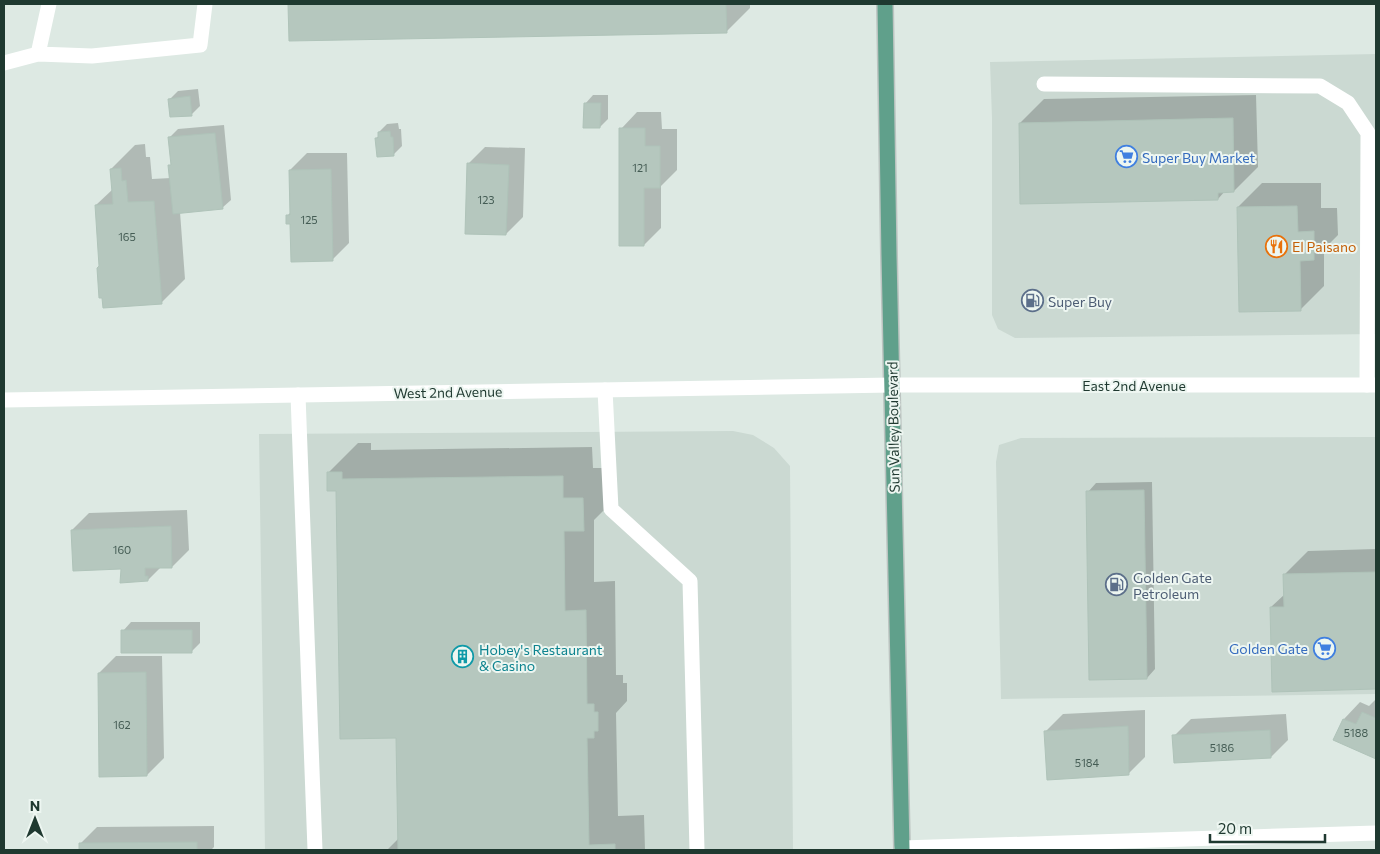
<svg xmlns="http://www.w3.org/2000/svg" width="1380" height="854" font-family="Commissioner,sans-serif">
<rect width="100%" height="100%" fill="#dde9e3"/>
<path fill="#cbd9d2" d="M 1376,54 L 1376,334 L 1015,338 L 998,329 L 992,315 L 992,118 L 990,62 Z
M 733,431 L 753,435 L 774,448 L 790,466 L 793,850 L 265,850 L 259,434 Z
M 1376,437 L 1376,694 L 1001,699 L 996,462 L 999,445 L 1021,438 Z"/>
<path fill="#0003" d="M 289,4 L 750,4 L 750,8 L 726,32 L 290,40 Z
M 198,89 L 200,106 L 192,114 L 170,99 L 178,91 Z
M 593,95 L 608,95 L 608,119 L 600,127 L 585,104 Z
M 1256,95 L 1258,167 L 1234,191 L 1225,191 L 1218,199 L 1020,123 L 1044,99 Z
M 637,112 L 661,112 L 662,129 L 677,129 L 677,170 L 661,186 L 661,228 L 644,245 L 621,129 Z
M 398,123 L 399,129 L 401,129 L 402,146 L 393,155 L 376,138 L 379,136 L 379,132 L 387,124 Z
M 224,125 L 231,200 L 222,208 L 180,212 L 185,279 L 161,303 L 100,266 L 96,205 L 113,189 L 111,169 L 135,145 L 145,144 L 146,157 L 150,157 L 152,179 L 171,178 L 170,166 L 172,164 L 170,137 L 178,129 Z
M 485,147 L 525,148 L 523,217 L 506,234 L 468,164 Z
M 307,153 L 347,153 L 349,243 L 332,260 L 291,222 L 287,216 L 291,212 L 290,170 Z
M 1262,183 L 1321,183 L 1321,208 L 1337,208 L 1338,235 L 1324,249 L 1324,286 L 1300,310 L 1238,207 Z
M 4,217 L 5,217 L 5,274 L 4,276 Z
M 358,443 L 371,443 L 371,450 L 592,447 L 593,468 L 612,468 L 613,501 L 594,520 L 594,582 L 615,581 L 616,675 L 623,675 L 623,683 L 627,683 L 627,701 L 616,713 L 618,816 L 644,815 L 645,850 L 387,850 L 399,838 L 398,737 L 337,490 L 328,473 Z
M 1152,482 L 1155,669 L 1147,678 L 1088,492 L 1096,483 Z
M 187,510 L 189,550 L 172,567 L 161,567 L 148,580 L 123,568 L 72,530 L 89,513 Z
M 1376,549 L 1376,688 L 1273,691 L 1271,607 L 1285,594 L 1284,575 L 1308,551 Z
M 131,622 L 200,622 L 200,643 L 191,652 L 123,631 Z
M 116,656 L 162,656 L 164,758 L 147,775 L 99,673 Z
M 1376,699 L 1376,758 L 1335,740 L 1344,719 L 1360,702 L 1369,706 Z
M 1145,710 L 1145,757 L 1128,774 L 1046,731 L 1063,714 Z
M 1286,714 L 1288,740 L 1271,757 L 1174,736 L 1191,719 Z
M 214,826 L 214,847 L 211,850 L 81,850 L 80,844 L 97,827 Z"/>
<path fill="#b5c7be" stroke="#afc3b9" d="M 288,4 L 726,4 L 727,33 L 289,41 Z
M 190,96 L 192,116 L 170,117 L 168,99 Z
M 584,103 L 601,103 L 600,128 L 583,128 Z
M 1233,118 L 1234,192 L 1218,193 L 1218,200 L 1020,204 L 1019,123 Z
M 619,128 L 645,128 L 645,146 L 660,146 L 660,188 L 644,188 L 644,246 L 619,246 Z
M 390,131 L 391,137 L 393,137 L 394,156 L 377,157 L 375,138 L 378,138 L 378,132 Z
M 215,133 L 223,209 L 173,214 L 168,165 L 171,165 L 168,137 Z
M 467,163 L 509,165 L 506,235 L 465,234 Z
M 121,168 L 122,181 L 126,180 L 128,202 L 154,201 L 162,304 L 103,308 L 102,298 L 99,298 L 97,268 L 99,266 L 95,205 L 113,204 L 110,169 Z
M 331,169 L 333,261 L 291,262 L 290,224 L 286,224 L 286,215 L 290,215 L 289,170 Z
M 1297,206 L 1298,232 L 1314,231 L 1314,260 L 1300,261 L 1301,311 L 1239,312 L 1237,207 Z
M 327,472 L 342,472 L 342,479 L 563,476 L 563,498 L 583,498 L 584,531 L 564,531 L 565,611 L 586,610 L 587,704 L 594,704 L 594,712 L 598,712 L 598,731 L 594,731 L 594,738 L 587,738 L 589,845 L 615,844 L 615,850 L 385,850 L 398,850 L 396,738 L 340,739 L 336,491 L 327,491 Z
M 1144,490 L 1147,679 L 1089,680 L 1086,491 Z
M 171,526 L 172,568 L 145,568 L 145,576 L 148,576 L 148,581 L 120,583 L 121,569 L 73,571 L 71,530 Z
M 1376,572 L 1376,689 L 1272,692 L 1270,607 L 1284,607 L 1283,574 Z
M 121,630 L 192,630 L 192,653 L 121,653 Z
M 146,672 L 147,776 L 99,777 L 98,673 Z
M 1362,712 L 1376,718 L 1376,759 L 1333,740 L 1343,719 L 1356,724 Z
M 1128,726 L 1129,775 L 1047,780 L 1044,731 Z
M 1270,730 L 1271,758 L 1174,763 L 1172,735 Z
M 197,842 L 197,850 L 79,850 L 79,843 Z"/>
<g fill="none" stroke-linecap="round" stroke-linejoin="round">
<defs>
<path id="primary" d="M 885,4 L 889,256 L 902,850"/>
</defs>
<use href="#primary" stroke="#bcc4c1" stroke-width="18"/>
<path stroke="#fff" stroke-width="15" d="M 38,54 L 92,56 L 200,45 L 205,4
M 4,63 L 38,54 L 49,4
M 1044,84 L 1320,86 L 1348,103 L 1368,133 L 1367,385
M 605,390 L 611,509 L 690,581 L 697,850
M 298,395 L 315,850"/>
<path stroke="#fff" stroke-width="15" d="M 902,848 L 1376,833"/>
<path stroke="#fff" stroke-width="15" d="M 4,400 L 892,385 L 1376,385"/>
<use href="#primary" stroke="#60a08b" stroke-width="15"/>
</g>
<defs>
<symbol id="supermarket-ring" viewBox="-11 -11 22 22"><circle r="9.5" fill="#edf6f1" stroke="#3f7fe0" stroke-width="1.5"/><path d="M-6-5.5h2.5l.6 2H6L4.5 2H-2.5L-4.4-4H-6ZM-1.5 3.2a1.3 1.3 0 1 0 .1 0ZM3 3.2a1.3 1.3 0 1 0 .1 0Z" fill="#3f7fe0"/></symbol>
<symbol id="restaurant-ring" viewBox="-11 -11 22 22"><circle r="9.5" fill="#edf6f1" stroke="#e8710a" stroke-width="1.5"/><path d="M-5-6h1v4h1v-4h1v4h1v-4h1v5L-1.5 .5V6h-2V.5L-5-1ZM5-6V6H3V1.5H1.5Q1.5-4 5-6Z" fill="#e8710a"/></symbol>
<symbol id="fuel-ring" viewBox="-11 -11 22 22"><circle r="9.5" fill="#edf6f1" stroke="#5c6f8a" stroke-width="1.5"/><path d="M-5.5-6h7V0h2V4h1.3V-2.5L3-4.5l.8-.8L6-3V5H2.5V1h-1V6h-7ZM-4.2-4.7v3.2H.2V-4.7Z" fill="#5c6f8a"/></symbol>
<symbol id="building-ring" viewBox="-11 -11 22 22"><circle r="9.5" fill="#edf6f1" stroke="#0f9aa8" stroke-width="1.5"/><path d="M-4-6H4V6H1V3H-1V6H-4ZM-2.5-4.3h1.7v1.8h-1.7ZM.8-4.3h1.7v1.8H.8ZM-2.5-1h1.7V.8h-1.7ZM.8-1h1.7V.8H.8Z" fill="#0f9aa8"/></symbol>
</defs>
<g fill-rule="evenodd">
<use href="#supermarket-ring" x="1114" y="144" width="25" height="25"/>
<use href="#restaurant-ring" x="1264" y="234" width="25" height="25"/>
<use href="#fuel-ring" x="1020" y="288" width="25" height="25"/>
<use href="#fuel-ring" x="1104" y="572" width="25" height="25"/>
<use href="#supermarket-ring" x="1312" y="636" width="25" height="25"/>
<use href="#building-ring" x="450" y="644" width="25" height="25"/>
</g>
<g text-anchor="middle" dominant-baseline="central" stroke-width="4" stroke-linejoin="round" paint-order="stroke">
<g font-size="11" fill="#445c54">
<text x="640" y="167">121</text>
<text x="486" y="199">123</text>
<text x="309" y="219">125</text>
<text x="127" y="236">165</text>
<text x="122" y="549">160</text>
<text x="122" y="724">162</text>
<text x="1356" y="732">5188</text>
<text x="1222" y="747">5186</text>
<text x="1087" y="762">5184</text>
</g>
<g font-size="14" fill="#366cbe" stroke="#edf6f1" text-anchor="start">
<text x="1142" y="157">Super Buy Market</text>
<text x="1308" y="648" text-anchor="end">Golden Gate</text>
</g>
<g font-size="14" fill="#c56008" stroke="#edf6f1" text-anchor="start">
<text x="1292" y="246">El Paisano</text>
</g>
<g font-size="14" fill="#4e5e75" stroke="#edf6f1" text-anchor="start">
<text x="1048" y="301">Super Buy</text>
<text x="1133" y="577">Golden Gate<tspan x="1133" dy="16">Petroleum</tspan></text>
</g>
<g font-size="14" fill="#1f3930" stroke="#edf6f1">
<text x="1134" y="385">East 2nd Avenue</text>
<text transform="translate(448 392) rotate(-1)">West 2nd Avenue</text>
<text transform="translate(893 427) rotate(-91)">Sun Valley Boulevard</text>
</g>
<g font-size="14" fill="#0d838f" stroke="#edf6f1" text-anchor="start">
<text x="479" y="649">Hobey's Restaurant<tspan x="479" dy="16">&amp; Casino</tspan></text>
</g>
</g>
<rect width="1380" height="854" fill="none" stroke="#1f3930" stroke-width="10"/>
<g transform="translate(35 819)" stroke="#edf6f1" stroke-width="4" paint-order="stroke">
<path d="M0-4L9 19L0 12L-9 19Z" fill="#1f3930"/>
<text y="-8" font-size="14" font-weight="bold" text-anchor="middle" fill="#1f3930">N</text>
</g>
<path d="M1210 834v8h115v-8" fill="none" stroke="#1f3930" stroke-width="2.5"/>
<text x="1218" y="834" font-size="15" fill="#1f3930" stroke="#edf6f1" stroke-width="4" paint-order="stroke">20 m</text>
</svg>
